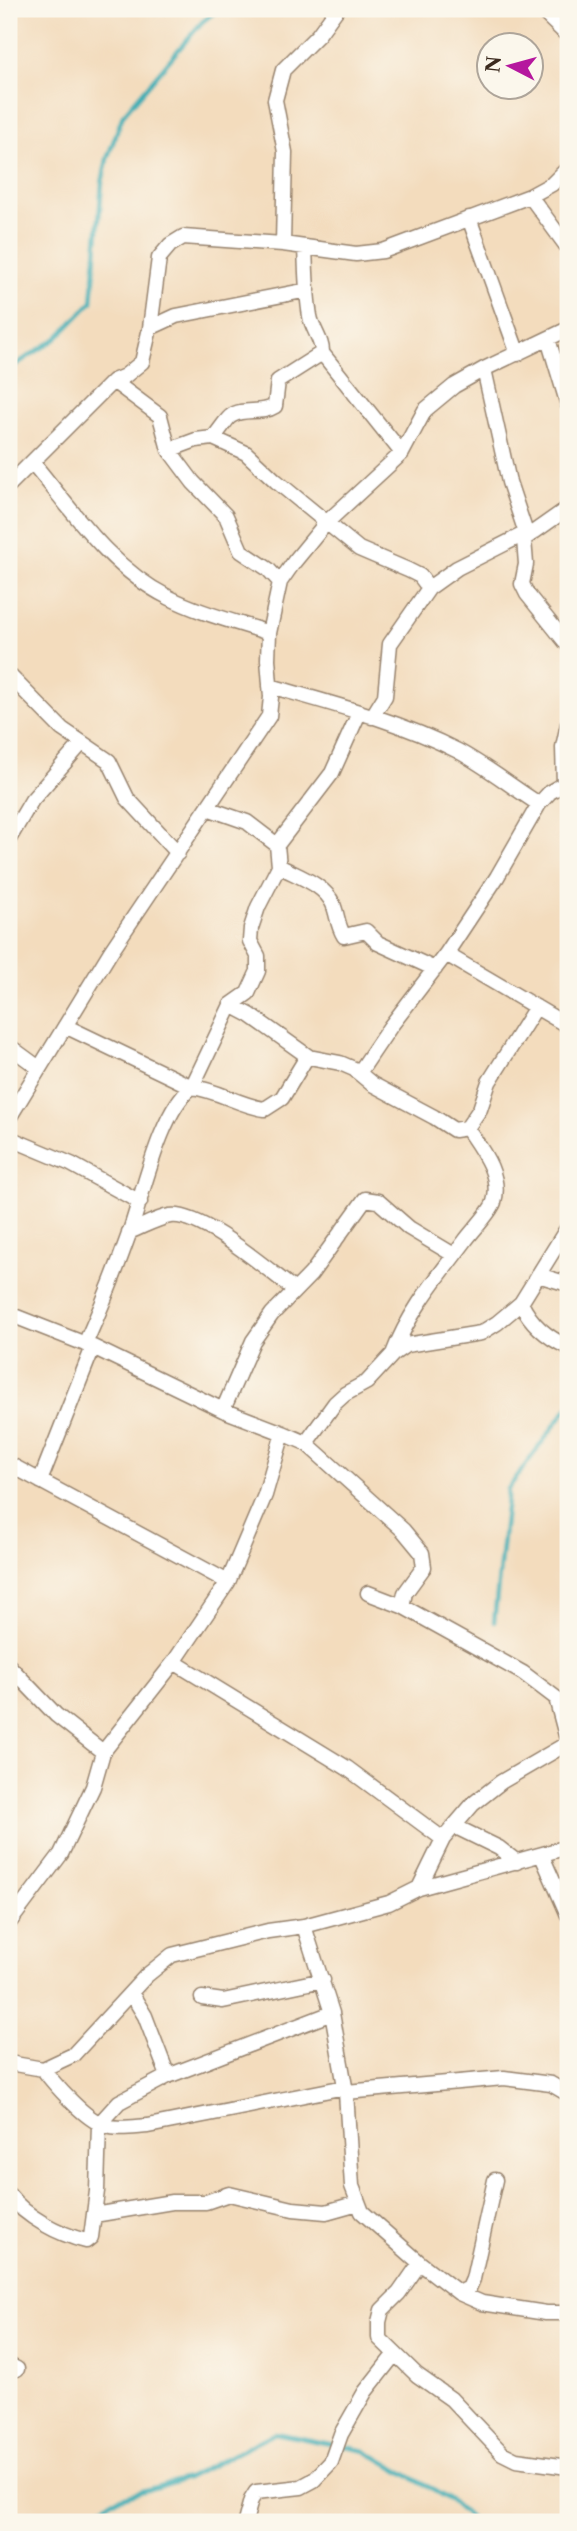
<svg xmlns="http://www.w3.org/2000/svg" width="577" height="2531" font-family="'Libre Caslon Text',serif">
<rect width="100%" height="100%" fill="#fbf7ec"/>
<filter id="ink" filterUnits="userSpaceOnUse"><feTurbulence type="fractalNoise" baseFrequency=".0143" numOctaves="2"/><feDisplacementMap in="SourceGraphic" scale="14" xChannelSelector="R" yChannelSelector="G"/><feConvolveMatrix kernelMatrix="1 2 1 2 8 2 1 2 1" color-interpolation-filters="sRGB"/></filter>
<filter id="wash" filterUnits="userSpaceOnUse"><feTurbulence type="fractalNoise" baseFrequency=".00686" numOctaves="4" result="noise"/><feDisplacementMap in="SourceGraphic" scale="28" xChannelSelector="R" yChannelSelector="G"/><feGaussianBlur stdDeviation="1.57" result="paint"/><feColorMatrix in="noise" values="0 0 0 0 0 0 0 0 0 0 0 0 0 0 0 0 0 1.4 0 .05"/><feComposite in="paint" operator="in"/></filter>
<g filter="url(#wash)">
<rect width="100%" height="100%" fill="#f3dcbd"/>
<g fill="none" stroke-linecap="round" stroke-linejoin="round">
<path stroke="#3bacb3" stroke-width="4.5" d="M 9,369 L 57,338 L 92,302 L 102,183 L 107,159 L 123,115 L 202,22 L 219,9
M 494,1622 L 508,1489 L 568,1407
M 85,2522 L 112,2500 L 187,2478 L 275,2433 L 366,2451 L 450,2500 L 474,2522"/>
</g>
</g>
<g filter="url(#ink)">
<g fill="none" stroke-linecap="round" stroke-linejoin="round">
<defs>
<path id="minor" d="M 540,9 L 568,36
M 530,196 L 568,248
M 469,218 L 518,354
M 283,244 L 285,152 L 275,100 L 283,70 L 318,35 L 337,9
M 305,247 C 306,270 306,293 310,316 C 312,329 323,341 322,353 L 402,453
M 150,328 L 176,316 L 308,290
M 548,339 L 568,405
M 484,369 L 509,482 L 526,533 L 524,539 L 526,564 L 522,584 L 527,594 L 568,645
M 113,381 L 160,416 L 169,450 L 193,482 L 226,516 L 241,551 L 268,569 L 280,582
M 213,438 C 218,433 227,418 231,416 C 243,407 261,415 275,406 L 278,381 L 322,353
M 169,450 L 196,440 L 213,438 L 246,453 L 276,481 L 359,549 L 408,570 L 420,576 L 429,588
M 32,462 C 72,510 110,568 168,597 C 199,613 236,622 269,633
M 9,485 L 113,381 L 125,376 L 142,362 L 150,328 L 159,258 L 170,245 L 183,237 L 283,244 L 356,254 L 383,251 L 530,196 L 552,184 L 568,168
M 524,539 L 568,508
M 9,675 L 62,729 L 109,761 L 127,798 L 178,853
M 270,686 C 333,704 399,721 458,751 C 486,766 512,787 539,804
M 372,717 L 385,696 L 390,644 L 429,588 L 457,568 L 526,533
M 564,784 L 563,747 L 568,724
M 207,808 L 247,822 L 277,845
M 9,839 L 32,800 L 82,743
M 279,866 C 297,876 324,884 333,904 C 338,916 337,925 344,936 L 366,931 L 378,943 L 435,969
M 446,954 L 568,1026
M 231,1005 L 250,1015 L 309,1057 L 340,1063 L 354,1069 L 372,1084 L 434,1117 L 454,1130 L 467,1128 L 480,1109 L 489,1082 L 536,1007
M 65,1026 L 192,1087 C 218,1090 240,1106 265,1109 L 282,1098 L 305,1060 L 309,1057
M 9,1046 L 39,1068
M 359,1073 L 390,1027 L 446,954 L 497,877 L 539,804 L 550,792 L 564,784
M 9,1118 L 111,951 L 269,716 L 271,697 L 268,659 L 269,633 L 280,582 L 294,562 L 326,523 L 402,453 L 425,410 L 454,386 L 484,369 L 568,329
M 9,1138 L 71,1164 L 140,1202
M 129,1232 C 142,1227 157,1218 170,1216 C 201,1211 269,1271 295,1290
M 538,1275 L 568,1284
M 521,1303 C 531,1324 546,1337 568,1347
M 9,1314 L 93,1347 L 223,1410 L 283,1433 L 265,1495 L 228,1582 L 174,1662 L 103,1752 L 93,1787 L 61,1854 L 9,1923
M 85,1344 C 101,1308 116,1271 129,1234 C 143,1195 160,1111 192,1087 L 231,1005 L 248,993 L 258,971 L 258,956 L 250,941 L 251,928 L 258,907 L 279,866 L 277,845 L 332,773 L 359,713
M 393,1354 C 409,1311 438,1277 465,1241 C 472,1231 491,1212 494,1202 C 502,1175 481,1149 467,1128
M 223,1410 L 253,1341 L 272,1314 L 311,1274 L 365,1199 L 378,1201 L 409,1228 L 454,1255
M 283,1433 L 306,1443 L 403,1530 L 422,1553 L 424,1567 L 405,1593 L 402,1606
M 306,1443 L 335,1403 L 345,1394 L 367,1382 L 393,1354 L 406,1345 L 481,1333 L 497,1323 L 521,1303 L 568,1227
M 9,1464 L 228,1582
M 40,1481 L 93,1347
M 368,1593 L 402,1606 L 523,1673 L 556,1698 L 568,1743
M 174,1662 L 347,1768 L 443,1839
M 9,1666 L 56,1715 L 103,1752
M 454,1826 L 499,1848 L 517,1862
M 542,1856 L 568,1915
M 419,1888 L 568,1847
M 304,1926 L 332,2013 L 346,2092 L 352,2186 L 362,2212 L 420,2263 L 459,2293 L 482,2303 L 546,2313 L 568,2313
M 131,1993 L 145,2016 L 168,2076
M 202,1998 L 223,2001 L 323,1980
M 9,2063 L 43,2069 L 73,2055 L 146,1976 L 172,1955 L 268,1931 L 304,1926 L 389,1903 L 419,1888 L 443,1839 L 473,1804 L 501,1782 L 568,1743
M 43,2069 C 55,2085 82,2115 99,2123 C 113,2131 133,2127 148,2126 L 345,2087
M 346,2092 L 504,2078 L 551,2084 L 568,2094
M 9,2195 C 26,2217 58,2234 86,2241 L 91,2237 L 97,2191 L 99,2124 L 119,2102 L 168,2076 L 332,2013
M 94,2215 L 172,2202 L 206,2202 L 229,2194 L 293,2209 L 326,2212 L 358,2203
M 420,2263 L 399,2293 L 382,2310 L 379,2322 L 379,2338 L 417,2375 L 451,2399 L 502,2453 L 516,2460 L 568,2467
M 459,2293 L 469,2288 L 473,2279 L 495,2180
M 9,2365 L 17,2369
M 245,2522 L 251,2500 L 256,2492 L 301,2487 L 314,2480 L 331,2462 L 341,2434 L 365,2392 L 394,2355"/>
</defs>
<use href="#minor" stroke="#97836e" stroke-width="17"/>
<use href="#minor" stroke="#fff" stroke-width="14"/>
</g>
</g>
<rect width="577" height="2531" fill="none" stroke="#fbf7ec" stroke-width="35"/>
<g transform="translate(510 66) rotate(276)"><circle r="33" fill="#fbf7ec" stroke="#aea59a" stroke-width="2"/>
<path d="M0-5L12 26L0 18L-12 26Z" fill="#b5179e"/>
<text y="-10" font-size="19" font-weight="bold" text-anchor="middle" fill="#3b2a1e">N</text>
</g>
</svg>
